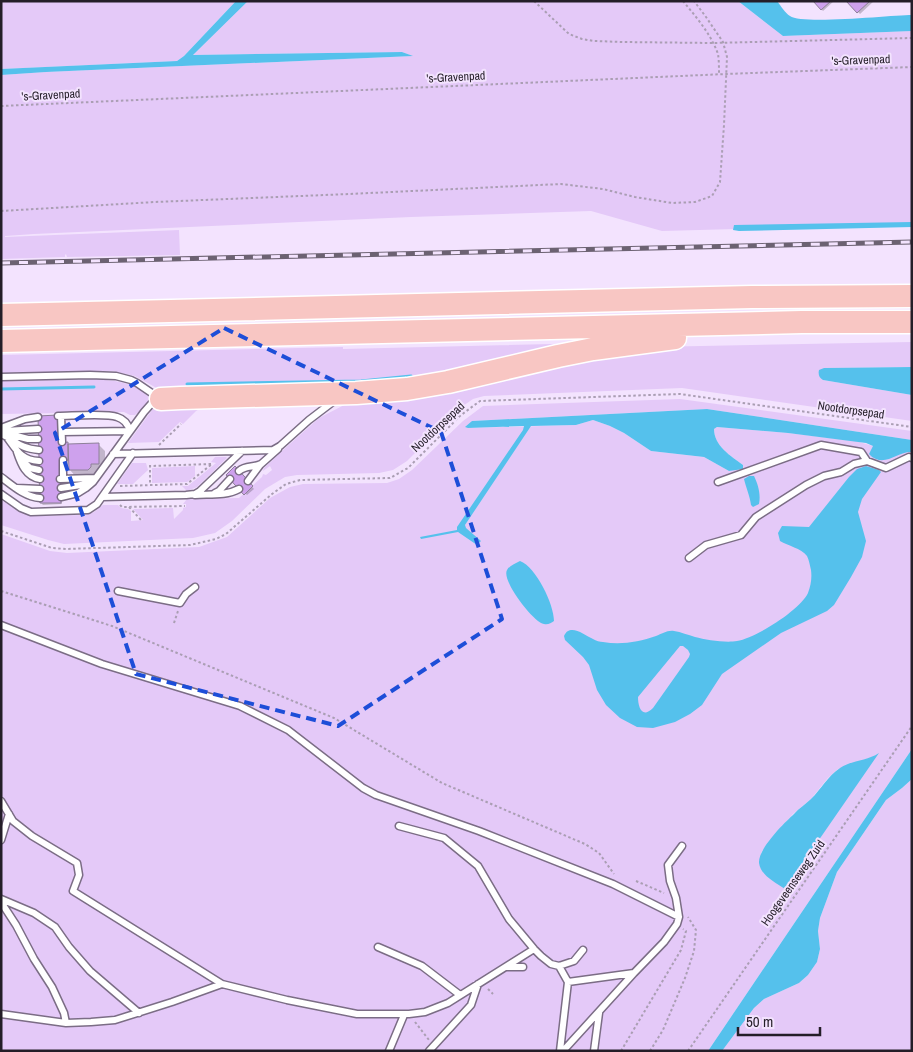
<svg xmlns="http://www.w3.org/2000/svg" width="913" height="1052" font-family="'Archivo Narrow',sans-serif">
<rect width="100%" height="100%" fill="#f3e3fe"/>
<path fill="#e4c9f8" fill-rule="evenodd" d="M 1,1 L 236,1 L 184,56 L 177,61 L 1,69 Z
M 248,1 L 738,1 L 783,36 L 912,31 L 912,224 L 662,231 L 591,211 L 411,217 L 34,234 L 5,236 L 5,237 L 179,230 L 180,255 L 67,257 L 66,254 L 65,255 L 65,257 L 1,259 L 1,75 L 46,72 L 412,56 L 402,52 L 193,55 Z
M 912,342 L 912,367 L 824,368 L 823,380 L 912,395 L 912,421 L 682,388 L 484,396 L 473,399 L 460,408 L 407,461 L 393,470 L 379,473 L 297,475 L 285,477 L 265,489 L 232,521 L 215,533 L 193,538 L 64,544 L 48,540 L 1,525 L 1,500 L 20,512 L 34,516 L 84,515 L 94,512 L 103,505 L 118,505 L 121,508 L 128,509 L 131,511 L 131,521 L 143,520 L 133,509 L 173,508 L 174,519 L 183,510 L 183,508 L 186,507 L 186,504 L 183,504 L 187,499 L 239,498 L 262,477 L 263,474 L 266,475 L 272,470 L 270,466 L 263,471 L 264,468 L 278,455 L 275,455 L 282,451 L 319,418 L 350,402 L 651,347 Z
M 595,343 L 432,382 L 162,391 L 135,376 L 113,371 L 1,373 L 1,355 L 343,347 L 343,349 Z
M 96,379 C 118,381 134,382 151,399 L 140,411 L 135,415 L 130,415 L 124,412 L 118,412 L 1,414 L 1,381 Z
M 680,399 L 912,431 L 912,440 L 707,409 L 472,421 L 468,428 L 576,425 L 593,420 L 610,426 L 624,433 L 651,451 L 704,457 L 729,471 L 743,465 C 731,456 714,446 714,429 L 717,427 L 788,433 L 856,441 L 873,446 L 886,459 L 907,451 L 912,452 L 912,749 L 708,1051 L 1,1051 L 1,534 L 50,551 L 67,553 L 199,547 L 227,537 L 270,498 L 290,487 L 303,484 L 387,483 L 399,479 L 412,470 L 463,421 L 483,406 ZM 876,756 L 785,889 L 761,853 L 771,839 L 793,814 L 811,799 L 828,778 L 838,769 Z
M 159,405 L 201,408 L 196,411 L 183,424 L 180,422 L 159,442 L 128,443 L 152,410 Z
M 215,457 L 226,457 L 227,458 L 197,487 L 187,491 L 182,486 L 188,486 L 216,463 L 211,462 Z
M 132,463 L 146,463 L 148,470 L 133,484 L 117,484 Z
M 195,466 L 195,476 L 187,482 L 152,483 L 152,468 Z
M 912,779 L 912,1051 L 722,1051 L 754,1008 L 764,999 L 799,983 L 808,975 L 817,962 L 820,949 L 818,931 L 820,918 L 837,872 L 886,800 L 902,788 Z"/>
<path fill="#55c1ec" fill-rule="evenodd" d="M 236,1 L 248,1 L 193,55 L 402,52 L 413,56 L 46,72 L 1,75 L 1,69 L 177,61 L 184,56 Z
M 738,1 L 777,1 C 781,6 785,13 790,16 C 802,25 892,15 912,15 L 912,31 L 783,36 Z
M 912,222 L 912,227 L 739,231 L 733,230 L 734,225 Z
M 912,367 L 912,395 L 823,380 C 819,378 818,374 819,370 L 824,368 Z
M 707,409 L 912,440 L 912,452 C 900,451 888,464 876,459 C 873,458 871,456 869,454 L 873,446 L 866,443 L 788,433 L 717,427 L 714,429 C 714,446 731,456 743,465 L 743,469 L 729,471 L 704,457 L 651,451 L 624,433 L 610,426 L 593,420 L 576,425 L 531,426 L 465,525 L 466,528 L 481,541 L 477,545 L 458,532 L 421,539 L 420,537 L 457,530 L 457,527 L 523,430 L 524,426 L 468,428 L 465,427 L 472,421 Z
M 866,466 L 879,470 L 881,472 L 862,499 L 858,512 L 866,541 L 862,557 L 851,577 L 834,605 L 827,611 L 781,633 L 722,674 L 702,705 L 690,714 L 675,722 L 653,728 L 637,727 L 620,718 L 606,705 L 597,690 L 589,665 L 583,657 L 565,640 L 564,636 C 570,623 584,635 593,639 C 596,641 600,642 603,642 C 621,645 639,642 656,636 C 662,634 667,630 674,631 C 681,632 688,635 695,637 C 706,640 726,643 737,641 C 756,638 800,610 808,593 C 811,585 812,578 811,570 C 810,566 809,560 807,556 C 801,548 788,546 780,541 L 778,533 L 782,526 L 809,527 L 849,477 L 857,469 ZM 680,646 L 683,646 L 688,650 L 690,654 L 689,657 L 653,708 C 642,719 638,707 638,697 Z
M 749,476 L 754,476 C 758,484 761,494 759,504 L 753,507 L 751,505 C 750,496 746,488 744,479 Z
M 520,561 C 536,567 554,604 554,621 C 551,623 548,625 544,624 C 533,622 501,580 507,570 C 509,566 516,563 520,561 Z
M 912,749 L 912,779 L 902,788 L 886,800 L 837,872 L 820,918 L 818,931 L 820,949 L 817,962 L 808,975 L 799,983 L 764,999 L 754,1008 L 722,1051 L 708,1051 Z
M 879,753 L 785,889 C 775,882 761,876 759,863 C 758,849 784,823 794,814 C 799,808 806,804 811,799 C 821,789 828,776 840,768 C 852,760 867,761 879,753 Z"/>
<path fill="#0003" d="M 814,1 L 834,1 L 823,11 Z
M 848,1 L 874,1 L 860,14 Z
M 39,417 L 60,444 L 67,444 L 69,445 L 98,444 L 105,451 L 105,470 L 97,470 L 96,475 L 95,476 L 76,477 L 70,470 L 70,461 L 61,461 L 62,504 L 43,505 L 41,503 Z
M 235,468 L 254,489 L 247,495 L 227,475 Z"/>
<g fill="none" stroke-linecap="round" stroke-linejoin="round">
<path stroke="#55c1ec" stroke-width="3" d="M 187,384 L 361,381 L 411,376
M 1,389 L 94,387"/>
</g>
<path fill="#cea1ed" stroke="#8e8099" d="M 813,1 L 831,1 L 821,10 Z
M 846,1 L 870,1 L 857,13 Z
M 58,415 L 59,443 L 68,442 L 68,460 L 60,460 L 61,503 L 40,503 L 38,416 Z
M 99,443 L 99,464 L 91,464 L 91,467 L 88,470 L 69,470 L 68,444 Z
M 235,466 L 253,486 L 244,495 L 226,475 Z"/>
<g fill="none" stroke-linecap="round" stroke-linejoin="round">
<defs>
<path id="service" d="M 1,377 L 90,375 L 116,376 L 131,380 L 137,383 L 159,398
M 58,416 C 71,416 107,413 117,417 C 124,419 128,424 130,431 L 62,432
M 61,416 L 62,442
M 1,428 L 25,419 L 38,417
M 5,431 L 38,429
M 5,433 L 28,439 L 38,439
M 1,434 C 17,441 18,448 39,450
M 6,436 C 16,449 20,460 39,461
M 17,452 C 21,464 26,477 40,479
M 113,454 L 273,450 L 280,446 L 309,420 L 334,401
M 63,460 L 63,479
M 23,461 L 30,468 L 39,470
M 239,471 C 246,465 253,468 261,464
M 1,477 C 13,486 25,497 40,498
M 60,479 L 95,478
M 248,481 L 260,465 L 278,449
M 718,482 L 821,445 L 861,452 L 867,461
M 17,488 L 40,489
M 61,488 L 81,485 L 91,482
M 215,493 L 219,491 L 230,479
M 1,494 L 21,508 L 31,512 L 88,510 L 97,504 L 133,453
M 195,495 C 210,494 226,496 239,489
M 61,497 L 78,493 L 86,488 L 93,482 L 144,412 L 152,403 L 158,400
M 102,497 L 186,495 L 195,494 L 200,491 L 242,451
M 689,558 L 706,545 L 741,535 L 756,517 L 806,485 L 824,476 L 841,472 L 854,464 L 867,461 L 886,468 L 909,457 L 912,458
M 118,591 L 180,603 L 186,594 L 195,587
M 1,625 L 102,664 L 240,706 L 288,730 L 363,788 L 376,795 L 479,831 L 613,884 L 679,917
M 1,801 L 13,821 L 32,836 L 77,863 L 79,875 L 73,891 L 222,984
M 399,826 L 444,838 L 478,866 L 509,919 L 534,949 L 541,956 L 551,964 L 559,966 L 574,961 L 583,950
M 1,840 L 9,814
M 1,899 L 34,913 L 55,927 L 69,947 L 90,971 L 139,1013
M 1,902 L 16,925 L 34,959 L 52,987 L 64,1013 L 66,1023
M 378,947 L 422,966 L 460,995
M 559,966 L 568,982 L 560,1051
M 506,967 L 523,967
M 568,982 L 634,973
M 1,1014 L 66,1023 L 91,1022 L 115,1020 L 172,1002 L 222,984 L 287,1000 L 357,1014 L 409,1014 L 425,1012 L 448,1003 L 534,949
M 389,1051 L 404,1015
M 429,1051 L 471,1005 L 478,984
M 563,1051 L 634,973 L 664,942 L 677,924 L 679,917 L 676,898 L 670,881 L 668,865 L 682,846
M 594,1051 L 599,1013"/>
<path id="motorway" d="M 1,315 L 752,297 L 912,296
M 1,341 L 802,322 L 912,322
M 161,399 L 181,398 L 356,393 L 407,389 L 448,382 L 558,356 L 593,349 L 675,338"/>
</defs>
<use href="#service" stroke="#7b6d85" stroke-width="9"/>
<use href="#motorway" stroke="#fff" stroke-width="25"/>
<path stroke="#aa9eb3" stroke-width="2" stroke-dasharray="2.5 2.5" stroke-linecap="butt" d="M 534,1 L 569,34 L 582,39 L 594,41 L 623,42 L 713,43 L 912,38
M 683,1 C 696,17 711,34 718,54 C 719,60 719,68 719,74
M 1,106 L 726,74 L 912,67
M 1,211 L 155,202 L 349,194 L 561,184 L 603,189 L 635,197 L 672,203 L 695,202 L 712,196 L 720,182 L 724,125 L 727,57 L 723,42 L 706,17 L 694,1
M 159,445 L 181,424
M 150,465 L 150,485
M 120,486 L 187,484 L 212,464 L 150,466
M 120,505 L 122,507 L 185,506
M 129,507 L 141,520
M 1,531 L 52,548 L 66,549 L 190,545 L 216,539 L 226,534 L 272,494 L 286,484 L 300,480 L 390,478 L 408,468 L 461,415 L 480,401 L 680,394 L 912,427
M 1,591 L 112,626 L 334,718 L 442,783 L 585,844 L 599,853 L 614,874
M 174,623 L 178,611
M 636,881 L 664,893
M 488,989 L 493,994
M 415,1022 L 429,1040
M 621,1051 L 681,950 L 686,931 L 683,929
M 650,1051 L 663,1030 L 685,978 L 694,951 L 696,930 L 688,917
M 688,1051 L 912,726"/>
<use href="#service" stroke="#fff" stroke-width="6"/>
<use href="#motorway" stroke="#f8c6c3" stroke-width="22"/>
<defs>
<path id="rail" d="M 1,263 L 912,242"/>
</defs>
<use href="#rail" stroke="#6c6272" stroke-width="5"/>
<use href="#rail" stroke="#f3e3fe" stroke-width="3" stroke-dasharray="9" stroke-linecap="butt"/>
</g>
<path fill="none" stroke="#1d4ed8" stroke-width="4" stroke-dasharray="10 6" stroke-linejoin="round" d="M 224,328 L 441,432 L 502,619 L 338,726 L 136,674 L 55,433 Z"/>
<g text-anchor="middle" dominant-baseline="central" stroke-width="4" stroke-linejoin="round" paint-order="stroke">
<g font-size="12" fill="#241e28" stroke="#f3e3fe">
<text transform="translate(861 60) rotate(-2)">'s-Gravenpad</text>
<text transform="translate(456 77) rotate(-3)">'s-Gravenpad</text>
<text transform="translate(51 95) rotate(-3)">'s-Gravenpad</text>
<text transform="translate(851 410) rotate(8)">Nootdorpsepad</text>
<text transform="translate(438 427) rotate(-43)">Nootdorpsepad</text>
<text transform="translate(793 883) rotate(-55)">Hoogeveenseweg Zuid</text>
</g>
</g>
<rect width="913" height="1052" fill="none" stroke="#241e28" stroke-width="5"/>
<path d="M738 1027v8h82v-8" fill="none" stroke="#241e28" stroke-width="2.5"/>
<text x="746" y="1027" font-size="15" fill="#241e28" stroke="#f3e3fe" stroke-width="4" paint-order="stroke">50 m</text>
</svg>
